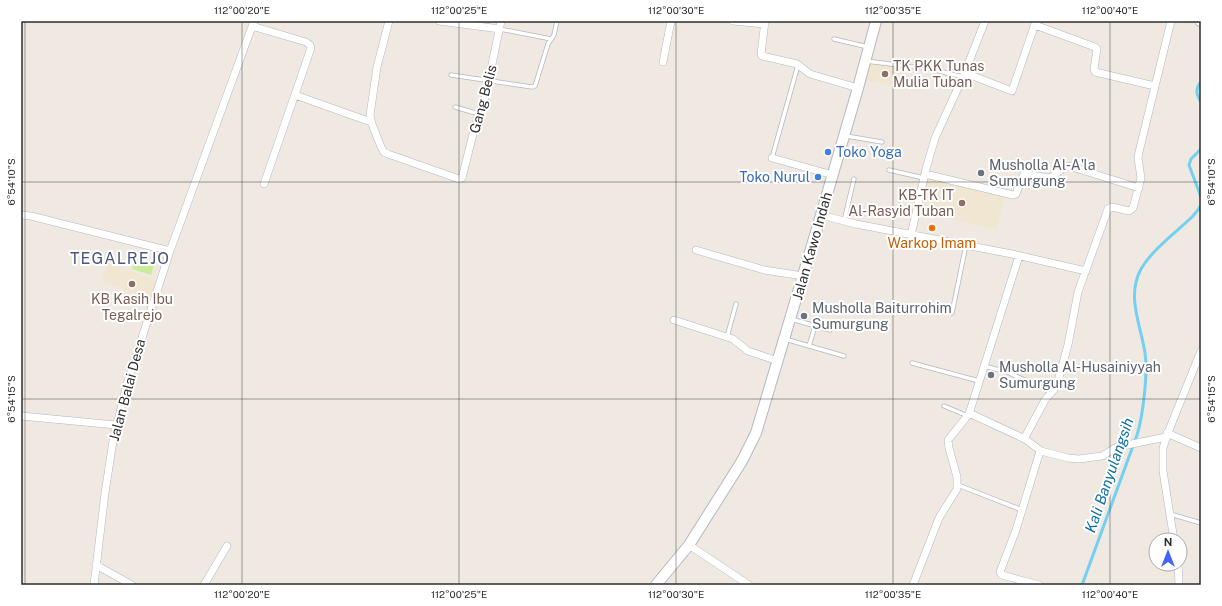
<svg xmlns="http://www.w3.org/2000/svg" width="1222" height="606" font-family="'Public Sans',sans-serif">
<rect width="100%" height="100%" fill="#efe9e1"/>
<path fill="#f0e6d1" d="M 869,63 L 905,67 L 901,87 L 864,80 Z
M 927,178 L 1005,196 L 996,230 L 919,211 Z
M 107,263 L 156,280 L 150,300 L 101,281 Z"/>
<path fill="#c9ec9a" d="M 135,260 L 154,266 L 151,275 L 132,269 Z"/>
<g fill="none" stroke-linecap="round" stroke-linejoin="round">
<path stroke="#75cff0" stroke-width="3" d="M 1201,82 C 1195,89 1196,94 1201,102
M 1201,149 L 1191,159 L 1189,165 L 1201,197
M 1082,585 L 1137,435 C 1143,416 1148,373 1145,353 C 1141,326 1126,296 1141,269 C 1152,250 1176,232 1192,217 L 1198,210 L 1201,205"/>
<defs>
<path id="lane" d="M 500,29 L 551,39
M 834,39 L 868,47
M 866,61 L 931,69 L 963,77
M 451,75 L 532,87 L 535,86 L 548,44 L 554,35 L 557,21
M 455,107 L 479,114
M 846,136 L 882,142
M 772,158 L 798,65
M 889,170 L 924,178
M 844,221 L 854,179
M 952,313 L 966,245
M 791,319 L 830,330
M 727,337 L 736,304
M 785,339 L 844,356
M 809,346 L 815,326
M 912,363 L 979,381
M 984,366 L 1007,372 L 1051,392
M 944,406 L 968,416
M 958,485 L 1022,510
M 1170,514 L 1201,523"/>
<path id="street" d="M 389,21 L 377,67 L 370,115 L 372,124 L 381,147 L 384,152 L 388,154 L 459,179 L 462,178 L 475,126 L 485,98 L 501,21
M 439,21 L 500,29
M 733,21 L 765,24
M 765,21 L 761,54 L 762,56 L 797,64 L 810,74 L 858,88
M 1035,25 L 1095,47 L 1097,49 L 1094,69 L 1095,72 L 1155,86
M 252,26 L 306,42 L 310,45 L 311,48 L 264,184
M 663,62 L 671,21
M 965,73 L 1012,91 L 1036,21
M 295,95 L 371,122
M 772,158 L 833,175
M 925,174 L 1013,195 L 1016,194 L 1024,174 L 1050,178 L 1065,167 L 1069,166 L 1139,188
M 21,215 L 31,216 L 170,251
M 821,215 L 856,224 L 1012,254 L 1086,271
M 911,235 L 926,169 L 935,138 L 963,77 L 985,21
M 696,250 L 764,270 L 803,276
M 674,320 L 733,339 L 748,351 L 778,361
M 969,413 L 1025,439 L 1041,451 L 1068,458 L 1079,459 L 1102,456 L 1117,447 L 1166,437
M 21,416 L 116,425
M 1167,433 L 1201,448
M 1024,439 L 1045,400 L 1056,387 L 1058,381 L 1068,345 L 1078,292 L 1108,209 L 1112,207 L 1129,211 L 1133,208 L 1141,178 L 1138,158 L 1139,152 L 1171,21
M 1174,540 L 1163,471 L 1163,448 L 1169,430 L 1201,351
M 689,545 L 749,585
M 1178,564 L 1179,585
M 96,565 L 132,585
M 94,585 L 105,493 L 113,441 L 127,384 L 170,251 L 254,21
M 204,585 L 227,546
M 913,585 L 939,518 L 957,489 L 957,477 L 949,448 L 948,440 L 969,414 L 1019,256
M 1039,585 L 1002,575 L 1000,572 L 1016,530 L 1040,451"/>
<path id="secondary" d="M 1200,21 L 1201,21
M 656,585 L 689,545 L 742,461 L 756,433 L 821,215 L 858,88 L 876,21"/>
</defs>
<use href="#lane" stroke="#b4b7c1" stroke-width="5"/>
<use href="#street" stroke="#b4b7c1" stroke-width="8"/>
<use href="#secondary" stroke="#b4b7c1" stroke-width="12"/>
<use href="#lane" stroke="#fff" stroke-width="3.5"/>
<use href="#street" stroke="#fff" stroke-width="7"/>
<use href="#secondary" stroke="#fff" stroke-width="10"/>
</g>
<path fill="none" stroke="#2e2e2e" stroke-width="1" stroke-opacity="0.45" d="M 25,21 L 25,585M 242,21 L 242,585M 459,21 L 459,585M 676,21 L 676,585M 893,21 L 893,585M 1110,21 L 1110,585M 21,182 L 1201,182M 21,399 L 1201,399"/>
<g fill="#8d6e63" stroke="#fff" stroke-width="1.5">
<circle cx="885" cy="74" r="4"/>
<circle cx="962" cy="203" r="4"/>
<circle cx="132" cy="284" r="4"/>
</g>
<g fill="#3f7fe0" stroke="#fff" stroke-width="1.5">
<circle cx="828" cy="152" r="4"/>
<circle cx="818" cy="177" r="4"/>
</g>
<g fill="#6b7280" stroke="#fff" stroke-width="1.5">
<circle cx="981" cy="173" r="4"/>
<circle cx="804" cy="316" r="4"/>
<circle cx="991" cy="375" r="4"/>
</g>
<circle fill="#e8710a" stroke="#fff" stroke-width="1.5" cx="932" cy="228" r="4"/>
<g text-anchor="middle" dominant-baseline="central" stroke-width="4" stroke-linejoin="round" paint-order="stroke">
<g font-size="14" fill="#785e54" stroke="#fff" text-anchor="start">
<text x="893" y="66">TK PKK Tunas<tspan x="893" dy="16">Mulia Tuban</tspan></text>
<text x="954" y="195" text-anchor="end">KB-TK IT<tspan x="954" dy="16">Al-Rasyid Tuban</tspan></text>
<text x="132" y="299" text-anchor="middle">KB Kasih Ibu<tspan x="132" dy="16">Tegalrejo</tspan></text>
</g>
<g font-size="14" fill="#2e2e2e" stroke="#fff">
<text transform="translate(483 99) rotate(-75)">Gang Belis</text>
<text transform="translate(812 246) rotate(-74)">Jalan Kawo Indah</text>
<text transform="translate(127 390) rotate(-75)">Jalan Balai Desa</text>
</g>
<g font-size="14" fill="#366cbe" stroke="#fff" text-anchor="start">
<text x="836" y="152">Toko Yoga</text>
<text x="810" y="177" text-anchor="end">Toko Nurul</text>
</g>
<g font-size="14" fill="#5b616d" stroke="#fff" text-anchor="start">
<text x="989" y="165">Musholla Al-A'la<tspan x="989" dy="16">Sumurgung</tspan></text>
<text x="812" y="308">Musholla Baiturrohim<tspan x="812" dy="16">Sumurgung</tspan></text>
<text x="999" y="367">Musholla Al-Husainiyyah<tspan x="999" dy="16">Sumurgung</tspan></text>
</g>
<g font-size="14" fill="#c56008" stroke="#fff">
<text x="932" y="243">Warkop Imam</text>
</g>
<g font-size="15" font-style="italic" fill="#0d6fa3" stroke="#fff">
<text transform="translate(1109 475) rotate(-71)">Kali Banyulangsih</text>
</g>
<g font-size="16" letter-spacing="1" fill="#4d5680" stroke="#fff">
<text x="120" y="258">TEGALREJO</text>
</g>
</g>
<rect width="1222" height="606" fill="none" stroke="#ffffff" stroke-width="44"/>
<g transform="translate(1168 552)"><circle r="19" fill="#ffffff" stroke="#ababab"/>
<path d="M0-3L7 15L0 10L-7 15Z" fill="#4264fb"/>
<text y="-6" font-size="11" font-weight="bold" text-anchor="middle" fill="#2e2e2e">N</text>
</g>
<rect x="22" y="22" width="1178" height="562" fill="none" stroke="#2e2e2e" stroke-width="1.5"/>
<g font-size="10" text-anchor="middle" fill="#2e2e2e">
<text x="242" y="14">112°00'20"E</text>
<text x="459" y="14">112°00'25"E</text>
<text x="676" y="14">112°00'30"E</text>
<text x="893" y="14">112°00'35"E</text>
<text x="1110" y="14">112°00'40"E</text>
<text transform="translate(11 182) rotate(-90)" y="4">6°54'10"S</text>
<text transform="translate(1211 182) rotate(-90)" y="4">6°54'10"S</text>
<text transform="translate(11 399) rotate(-90)" y="4">6°54'15"S</text>
<text transform="translate(1211 399) rotate(-90)" y="4">6°54'15"S</text>
<text x="242" y="598">112°00'20"E</text>
<text x="459" y="598">112°00'25"E</text>
<text x="676" y="598">112°00'30"E</text>
<text x="893" y="598">112°00'35"E</text>
<text x="1110" y="598">112°00'40"E</text>
</g>
</svg>
